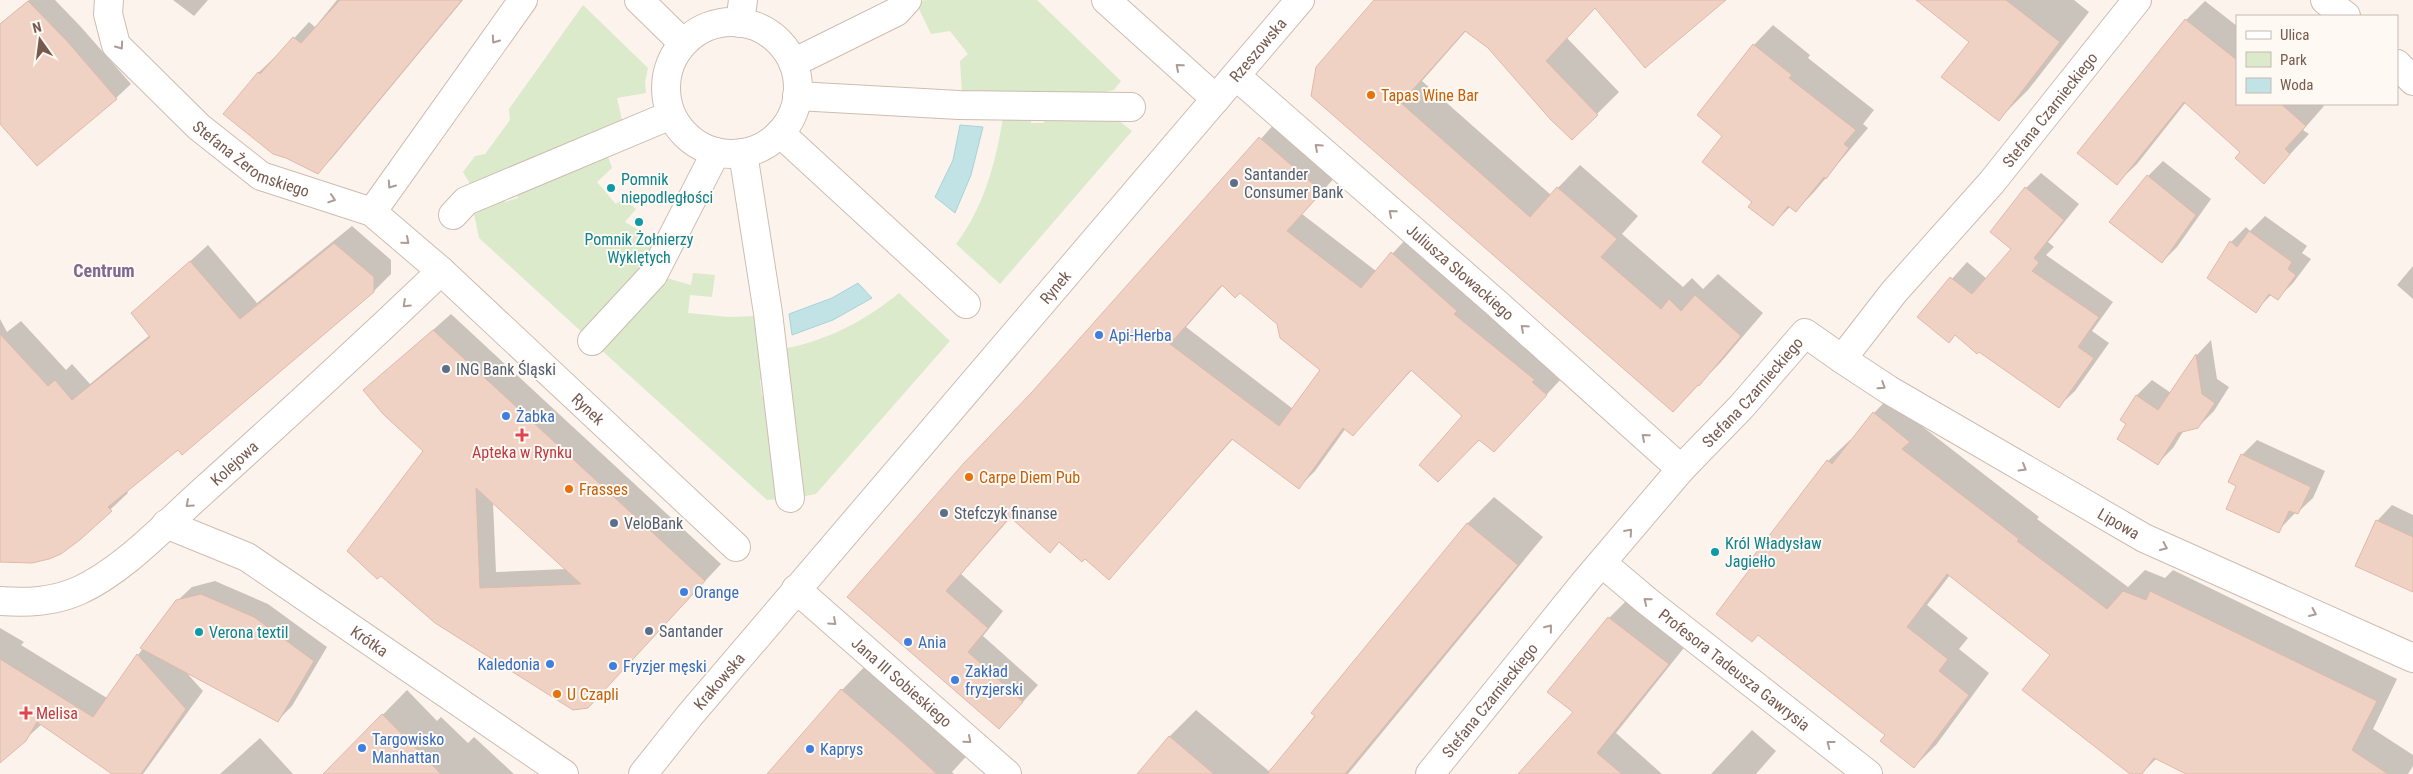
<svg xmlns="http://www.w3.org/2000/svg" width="2413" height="774" font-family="'Roboto Condensed',sans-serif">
<rect width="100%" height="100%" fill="#fcf4ec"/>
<path fill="#daeacb" d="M 924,0 L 1037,0 L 1121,81 L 1114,90 L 1089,95 L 962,94 L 960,61 L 968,54 L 950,31 L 931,34 L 917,5 Z
M 583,5 L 648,68 L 645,82 L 646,93 L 617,98 L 623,124 L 472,187 L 463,172 L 475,156 L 485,154 L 510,120 L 509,109 Z
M 1003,117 L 1031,117 L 1031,123 L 1044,123 L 1045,117 L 1118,120 L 1132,131 L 1000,284 L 956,244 C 984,207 996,162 1003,117 Z
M 607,154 L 612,168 L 597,182 L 616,204 L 623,198 L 636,209 L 625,222 L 661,243 L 645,267 L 585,335 L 479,238 L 473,209 L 503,197 L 505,202 L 518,198 L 516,192 Z
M 693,273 L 715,275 L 712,297 L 690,295 L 688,313 L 729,317 L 758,316 L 766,379 L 760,380 L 762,396 L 768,396 L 781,499 L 767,500 L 599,348 L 663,277 L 691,285 Z
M 899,293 L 950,341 L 816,494 L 800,497 L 783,349 C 826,341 865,321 899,293 Z"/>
<path fill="#c1e3e5" stroke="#a8d3d6" d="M 960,125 L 983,127 L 971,175 L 955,213 L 935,197 L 953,160 Z
M 858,283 L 872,298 L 833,320 L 792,335 L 789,314 L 832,298 Z"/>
<path fill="#0003" fill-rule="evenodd" d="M 29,0 L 55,0 L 81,27 L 131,84 L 116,98 L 0,122 L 0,24 Z
M 173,0 L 208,0 L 194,16 Z
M 337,0 L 463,0 L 333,157 L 318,172 L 258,73 L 274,58 L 275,59 L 309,22 L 315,27 Z
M 1376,0 L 1722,0 L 1596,7 L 1567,38 L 1619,92 L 1597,114 L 1466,31 L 1422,81 L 1551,195 L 1580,165 L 1638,216 L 1622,234 L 1683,287 L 1692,278 L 1703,289 L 1718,274 L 1763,313 L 1721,362 L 1673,411 L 1312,96 Z
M 1918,0 L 2074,0 L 2089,12 L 2028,90 L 1999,119 L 1971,41 Z
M 2205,1 L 2237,26 L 2237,104 L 2321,104 L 2324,106 L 2303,130 L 2309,134 L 2264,182 L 2242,152 L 2186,102 L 2137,164 L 2117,183 L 2186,20 Z
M 1773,25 L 1810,55 L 1808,58 L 1874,110 L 1863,124 L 1868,128 L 1815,191 L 1796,211 L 1790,207 L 1773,224 L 1754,201 L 1723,135 L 1754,45 Z
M 1276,122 L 1337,175 L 1302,214 L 1376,271 L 1408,237 L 1562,378 L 1510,434 L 1464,416 L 1412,370 L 1353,434 L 1346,428 L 1315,471 L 1299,487 L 1233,439 L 1109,578 L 1085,557 L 1060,541 L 1050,552 L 1012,516 L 961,574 L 1003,611 L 983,636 L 1038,685 L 1015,711 L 849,597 ZM 1223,285 L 1240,291 L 1278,323 L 1321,369 L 1293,409 L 1186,327 Z
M 2163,161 L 2211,199 L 2177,247 L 2162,262 L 2148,176 Z
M 2041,173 L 2079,204 L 2048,242 L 2054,247 L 2046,255 L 2113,302 L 2092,331 L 2109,343 L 2075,391 L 2059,406 L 1955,334 L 1919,316 L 1967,262 L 1987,279 L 2013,248 L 2026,188 Z
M 2265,216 L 2307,246 L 2302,253 L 2311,259 L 2293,283 L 2278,298 L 2272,294 L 2255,311 L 2231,242 L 2246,227 L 2250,231 Z
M 352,226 L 391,260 L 391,274 L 373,292 L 126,490 L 128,493 L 80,538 L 0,559 L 0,319 L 7,332 L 21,321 L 66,370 L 72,364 L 90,384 L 150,335 L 133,313 L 208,245 L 257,303 Z
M 2413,266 L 2413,299 L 2397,285 Z
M 451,314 L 721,564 L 604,689 L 436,622 L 425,451 L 365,390 ZM 493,502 L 566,569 L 496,572 Z
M 2211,340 L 2217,379 L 2229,387 L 2214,411 L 2198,427 L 2184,430 L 2173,448 L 2158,463 L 2128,424 L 2122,420 L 2137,395 L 2152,380 L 2171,393 L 2197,355 Z
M 1895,391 L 1931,420 L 1923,427 L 2039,517 L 2037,519 L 2128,587 L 2145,570 L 2165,578 L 2173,570 L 2397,679 L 2373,729 L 2413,755 L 2413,766 L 2408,774 L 2189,774 L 2157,758 L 2141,774 L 2132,774 L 2052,655 L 1950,575 L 1927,605 L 1968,638 L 1959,649 L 1989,673 L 1936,745 L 1914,767 L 1887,735 L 1758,561 L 1828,461 L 1850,440 L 1851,441 L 1874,413 Z
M 2257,440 L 2325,471 L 2313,498 L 2297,513 L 2296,512 L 2278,531 L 2242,455 Z
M 1494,497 L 1543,537 L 1348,774 L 1139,774 L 1169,737 L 1196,710 L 1270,772 L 1467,524 Z
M 2392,505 L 2413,515 L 2413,590 L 2377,521 Z
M 215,581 L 268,604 L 327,647 L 292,706 L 277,721 L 185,671 L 203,691 L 143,774 L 114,774 L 42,724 L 0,762 L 0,628 L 24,642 L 21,645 L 107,698 L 177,601 L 192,587 Z
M 1629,598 L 1687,644 L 1616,733 L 1662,774 L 1520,774 L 1575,712 L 1549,691 L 1609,618 Z
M 873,658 L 974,748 L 952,772 L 954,774 L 768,774 L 842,690 Z
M 407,690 L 437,721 L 441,717 L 468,743 L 474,737 L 514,774 L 325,774 Z
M 1752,730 L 1776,751 L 1756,774 L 1711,774 Z
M 260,738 L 293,774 L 220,774 Z"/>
<path fill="#f0d2c5" stroke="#e2b8a7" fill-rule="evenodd" d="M 340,0 L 462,0 L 318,174 L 286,158 L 273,154 L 223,114 L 258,72 L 260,74 L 293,37 L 301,43 Z
M 1374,0 L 1726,0 L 1645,68 L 1595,8 L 1546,61 L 1598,115 L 1572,140 L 1550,119 L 1488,48 L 1465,31 L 1401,103 L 1530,217 L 1557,187 L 1617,239 L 1601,257 L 1661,309 L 1669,299 L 1681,311 L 1695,295 L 1741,336 L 1699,386 L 1698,385 L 1673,412 L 1311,96 L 1316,67 Z
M 1916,0 L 2006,0 L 2060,42 L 1999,121 L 1941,77 L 1969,42 Z
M 28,1 L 67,41 L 117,99 L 37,166 L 0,124 L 0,24 Z
M 2185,19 L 2237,60 L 2237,104 L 2281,104 L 2306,126 L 2285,149 L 2290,154 L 2264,184 L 2235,158 L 2240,152 L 2184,102 L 2117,185 L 2077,153 Z
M 1753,44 L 1792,75 L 1789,78 L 1856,130 L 1844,144 L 1849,148 L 1826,179 L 1824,177 L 1796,212 L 1788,206 L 1773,226 L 1748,207 L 1752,202 L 1702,162 L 1722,136 L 1697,115 Z
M 1259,137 L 1322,192 L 1287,231 L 1361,288 L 1391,252 L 1457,311 L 1454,314 L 1535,380 L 1532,382 L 1547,395 L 1494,452 L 1479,440 L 1438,482 L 1419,465 L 1462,416 L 1411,370 L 1353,436 L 1343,428 L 1299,489 L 1232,439 L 1109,580 L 1085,559 L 1082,562 L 1059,542 L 1050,553 L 1010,517 L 946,591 L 988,628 L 968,652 L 1023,702 L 999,729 L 847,597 L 963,464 L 1032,392 ZM 1222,285 L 1235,298 L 1240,293 L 1277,324 L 1280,338 L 1320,370 L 1279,426 L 1170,344 Z
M 2147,175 L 2196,215 L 2162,263 L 2109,222 Z
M 2025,187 L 2064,220 L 2034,258 L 2039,263 L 2032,271 L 2099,317 L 2078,347 L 2094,358 L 2059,408 L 1979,352 L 1977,354 L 1955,335 L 1949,343 L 1917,317 L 1950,277 L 1972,294 L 2011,249 L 1990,232 Z
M 2249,231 L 2292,262 L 2288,269 L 2296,275 L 2278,300 L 2269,294 L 2256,313 L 2207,278 L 2230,241 L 2237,247 Z
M 334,243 L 374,277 L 374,292 L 182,455 L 178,450 L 108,507 L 112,511 L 81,539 L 61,554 L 49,559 L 32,563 L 0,562 L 0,334 L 48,386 L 55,380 L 72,400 L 150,337 L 131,313 L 190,261 L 240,319 Z
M 433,330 L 705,581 L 588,708 L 573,710 L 435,623 L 381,576 L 377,579 L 347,551 L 423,451 L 383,414 L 363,390 ZM 476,488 L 581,584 L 480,588 Z
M 2196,354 L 2202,394 L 2215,403 L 2198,428 L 2178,433 L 2158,465 L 2117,439 L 2126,424 L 2120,420 L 2136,395 L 2158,410 Z
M 1873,412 L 1910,442 L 1902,449 L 2019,539 L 2017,541 L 2107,609 L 2123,591 L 2146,600 L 2150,591 L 2377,701 L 2352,750 L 2388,774 L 2186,774 L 2154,758 L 2142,774 L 2130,774 L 2022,690 L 2050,655 L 1947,574 L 1907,627 L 1948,659 L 1939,671 L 1969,695 L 1914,768 L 1880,741 L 1885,735 L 1758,635 L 1752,642 L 1716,614 L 1756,561 L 1752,558 L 1827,460 L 1832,464 Z
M 2241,454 L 2311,487 L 2298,514 L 2289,511 L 2279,533 L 2226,509 L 2236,486 L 2228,482 Z
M 2376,520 L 2413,537 L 2413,592 L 2355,566 Z
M 1467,523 L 1518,565 L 1345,774 L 1267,774 L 1315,716 L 1311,713 Z
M 201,594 L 254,617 L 314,661 L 278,722 L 140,648 L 176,600 Z
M 1608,617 L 1669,664 L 1597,753 L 1622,774 L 1518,774 L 1573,712 L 1547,692 Z
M 137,654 L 186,709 L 141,774 L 112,774 L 37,722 L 26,741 L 0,763 L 0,659 L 93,717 Z
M 841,689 L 902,742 L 937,774 L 767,774 Z
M 382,714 L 441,774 L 323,774 Z
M 1169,736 L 1214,774 L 1137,774 Z"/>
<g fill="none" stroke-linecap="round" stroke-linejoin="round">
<defs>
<g id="minor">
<path id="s1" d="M 109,0 L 108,14 L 116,45 L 199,127 L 261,176 L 372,212 L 441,271 L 736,547"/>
<path d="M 639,0 L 683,43"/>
<path d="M 1106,0 L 1216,99"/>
<path d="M 2325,0 L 2346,16"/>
<circle cx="732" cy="88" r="66"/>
<path d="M 740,23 L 743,0"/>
<path d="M 793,63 L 896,12 L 907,0"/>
<path d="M 2397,64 L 2413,81"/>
<path id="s2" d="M 1236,76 L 1495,302 L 1681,469"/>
<path d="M 797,96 L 959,105 L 1131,107"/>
<path d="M 780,133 L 966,304"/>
<path d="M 743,153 L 768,313 L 790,498"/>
<path d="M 372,212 L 523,0"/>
<path d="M 453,215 L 466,201 L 671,115"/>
<path d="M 592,341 L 653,275 L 716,152"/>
<path id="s3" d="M 1842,359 L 1889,390 L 2144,538 L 2413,658"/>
<path id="s4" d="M 166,524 L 247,557 L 564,774"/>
<path id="s5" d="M 1602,563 L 1647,601 L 1868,774"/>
<path id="s6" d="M 796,589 L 1007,774"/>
<path id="s7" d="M 0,601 C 27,603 52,602 78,591 C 123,571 165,525 202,492 C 283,419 363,346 441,271"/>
<path id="s8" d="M 643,774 L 690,715 L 1300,0"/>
<path id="s9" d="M 1430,774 L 1585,582 L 1681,469 L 1742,406 L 1805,333 L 1842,359 L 1894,292 L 1992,182 L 2137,0"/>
</g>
</defs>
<use href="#minor" stroke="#cebcb1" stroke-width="30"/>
<use href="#minor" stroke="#fff" stroke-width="28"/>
</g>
<defs><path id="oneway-chevron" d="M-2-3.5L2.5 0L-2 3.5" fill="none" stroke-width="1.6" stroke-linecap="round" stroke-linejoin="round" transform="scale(1.25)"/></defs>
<g stroke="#ad9c95">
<use href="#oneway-chevron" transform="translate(495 40) rotate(125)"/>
<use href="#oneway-chevron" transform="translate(120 46) rotate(55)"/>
<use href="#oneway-chevron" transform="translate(1179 67) rotate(-139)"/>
<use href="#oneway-chevron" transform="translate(1318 147) rotate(-138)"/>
<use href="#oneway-chevron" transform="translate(391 185) rotate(125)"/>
<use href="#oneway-chevron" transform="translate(332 199) rotate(18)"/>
<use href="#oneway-chevron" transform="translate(1392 213) rotate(-139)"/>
<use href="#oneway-chevron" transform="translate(406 241) rotate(41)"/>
<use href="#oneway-chevron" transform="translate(406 304) rotate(137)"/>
<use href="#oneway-chevron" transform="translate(1524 328) rotate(-138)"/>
<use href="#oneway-chevron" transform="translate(1882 386) rotate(33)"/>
<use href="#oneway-chevron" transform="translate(1645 437) rotate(-139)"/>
<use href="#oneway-chevron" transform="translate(2023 468) rotate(30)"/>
<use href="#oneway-chevron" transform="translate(189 504) rotate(138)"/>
<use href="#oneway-chevron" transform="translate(1629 532) rotate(-49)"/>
<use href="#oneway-chevron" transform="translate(2164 547) rotate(24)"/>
<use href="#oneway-chevron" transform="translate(1647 601) rotate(-141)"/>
<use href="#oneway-chevron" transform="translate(2313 613) rotate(24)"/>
<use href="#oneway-chevron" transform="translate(833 622) rotate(42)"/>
<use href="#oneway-chevron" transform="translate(1549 628) rotate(-51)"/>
<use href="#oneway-chevron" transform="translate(968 740) rotate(41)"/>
<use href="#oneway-chevron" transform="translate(1830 744) rotate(-142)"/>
</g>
<g fill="#e8710a" stroke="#fef9f3" stroke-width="2">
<circle cx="1371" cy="95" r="5"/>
<circle cx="969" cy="477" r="5"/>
<circle cx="569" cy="489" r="5"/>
<circle cx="557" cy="694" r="5"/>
</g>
<g fill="#5c6f8a" stroke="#fef9f3" stroke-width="2">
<circle cx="1234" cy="183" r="5"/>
<circle cx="446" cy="369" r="5"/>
<circle cx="944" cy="513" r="5"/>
<circle cx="614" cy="523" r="5"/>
<circle cx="649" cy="631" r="5"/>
</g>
<g fill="#0f9aa8" stroke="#fef9f3" stroke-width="2">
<circle cx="611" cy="188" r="5"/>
<circle cx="639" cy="222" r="5"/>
<circle cx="1715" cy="552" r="5"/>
<circle cx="199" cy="632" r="5"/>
</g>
<g fill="#3f7fe0" stroke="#fef9f3" stroke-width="2">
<circle cx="1099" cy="335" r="5"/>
<circle cx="506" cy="416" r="5"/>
<circle cx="684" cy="592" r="5"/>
<circle cx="908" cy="642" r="5"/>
<circle cx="550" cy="664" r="5"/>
<circle cx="613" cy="666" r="5"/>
<circle cx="955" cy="680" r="5"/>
<circle cx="362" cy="748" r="5"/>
<circle cx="810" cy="749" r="5"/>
</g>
<g fill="#e0444e" stroke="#fef9f3" stroke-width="2">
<path d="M519.5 427.5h5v5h5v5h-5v5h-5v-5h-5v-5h5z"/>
<path d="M23.5 705.5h5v5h5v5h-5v5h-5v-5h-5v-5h5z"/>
</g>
<g text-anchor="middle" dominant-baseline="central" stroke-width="4" stroke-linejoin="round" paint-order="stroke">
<g font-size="16" fill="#775a4f" stroke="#fef9f3">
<text stroke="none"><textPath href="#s8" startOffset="950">Rzeszowska</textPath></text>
<text stroke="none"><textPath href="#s9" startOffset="949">Stefana Czarnieckiego</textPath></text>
<text stroke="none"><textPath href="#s1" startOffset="225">Stefana Żeromskiego</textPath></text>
<text stroke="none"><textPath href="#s2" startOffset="298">Juliusza Słowackiego</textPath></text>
<text stroke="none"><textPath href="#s8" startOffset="638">Rynek</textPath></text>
<text stroke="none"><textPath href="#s9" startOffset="500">Stefana Czarnieckiego</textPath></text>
<text stroke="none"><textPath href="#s1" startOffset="651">Rynek</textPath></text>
<text stroke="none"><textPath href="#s7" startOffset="282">Kolejowa</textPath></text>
<text stroke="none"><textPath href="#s3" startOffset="322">Lipowa</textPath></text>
<text stroke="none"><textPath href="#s4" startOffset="236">Krótka</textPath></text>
<text stroke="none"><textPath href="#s5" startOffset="170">Profesora Tadeusza Gawrysia</textPath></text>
<text stroke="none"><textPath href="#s8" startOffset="120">Krakowska</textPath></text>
<text stroke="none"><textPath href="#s6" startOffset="141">Jana III Sobieskiego</textPath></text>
<text stroke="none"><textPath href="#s9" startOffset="95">Stefana Czarnieckiego</textPath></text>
</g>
<g font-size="16" fill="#c56008" stroke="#fef9f3" text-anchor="start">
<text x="1381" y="95">Tapas Wine Bar</text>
<text x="979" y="477">Carpe Diem Pub</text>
<text x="579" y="489">Frasses</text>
<text x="567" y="694">U Czapli</text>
</g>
<g font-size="16" fill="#4e5e75" stroke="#fef9f3" text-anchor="start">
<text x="1244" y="174">Santander<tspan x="1244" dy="18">Consumer Bank</tspan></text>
<text x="456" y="369">ING Bank Śląski</text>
<text x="954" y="513">Stefczyk finanse</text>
<text x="624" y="523">VeloBank</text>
<text x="659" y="631">Santander</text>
</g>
<g font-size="16" fill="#0d838f" stroke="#fef9f3" text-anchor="start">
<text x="621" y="179">Pomnik<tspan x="621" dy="18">niepodległości</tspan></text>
<text x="639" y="239" text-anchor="middle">Pomnik Żołnierzy<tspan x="639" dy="18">Wyklętych</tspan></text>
<text x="1725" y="543">Król Władysław<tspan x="1725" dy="18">Jagiełło</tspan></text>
<text x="209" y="632">Verona textil</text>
</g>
<g font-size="16" fill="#366cbe" stroke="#fef9f3" text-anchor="start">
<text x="1109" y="335">Api-Herba</text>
<text x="516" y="416">Żabka</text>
<text x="694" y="592">Orange</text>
<text x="918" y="642">Ania</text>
<text x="540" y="664" text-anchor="end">Kaledonia</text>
<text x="623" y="666">Fryzjer męski</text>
<text x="965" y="671">Zakład<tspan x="965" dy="18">fryzjerski</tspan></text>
<text x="372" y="739">Targowisko<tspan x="372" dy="18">Manhattan</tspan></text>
<text x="820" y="749">Kaprys</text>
</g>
<g font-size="16" fill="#be3a42" stroke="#fef9f3">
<text x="522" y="452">Apteka w Rynku</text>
<text x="36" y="713" text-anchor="start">Melisa</text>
</g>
<g font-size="18" font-weight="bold" fill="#806892" stroke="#fef9f3">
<text x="104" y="270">Centrum</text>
</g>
</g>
<rect x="2236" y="15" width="162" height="90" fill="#fef9f3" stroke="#c8b9b1"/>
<rect x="2246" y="31" width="25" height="8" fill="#ffffff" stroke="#c8b9b1"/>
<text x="2280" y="40" font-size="15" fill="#775a4f">Ulica</text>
<rect x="2246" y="52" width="25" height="15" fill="#daeacb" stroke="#c8b9b1"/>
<text x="2280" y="65" font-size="15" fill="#775a4f">Park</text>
<rect x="2246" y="78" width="25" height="15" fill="#c1e3e5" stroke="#c8b9b1"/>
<text x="2280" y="90" font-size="15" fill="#775a4f">Woda</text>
<g transform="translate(40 40) rotate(346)" stroke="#fef9f3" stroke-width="4" paint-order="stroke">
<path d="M0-4L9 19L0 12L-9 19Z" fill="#775a4f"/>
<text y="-8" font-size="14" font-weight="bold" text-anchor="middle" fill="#775a4f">N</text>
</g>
</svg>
